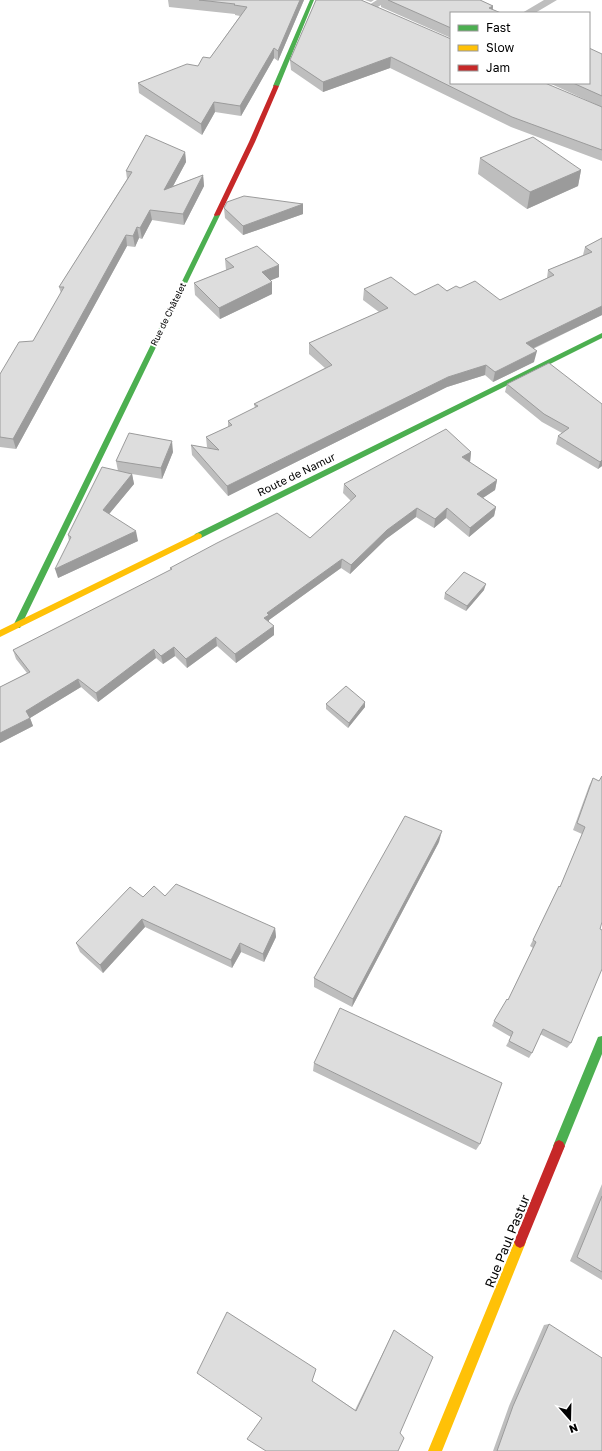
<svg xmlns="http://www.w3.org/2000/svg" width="602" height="1451" font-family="'Golos Text',sans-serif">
<rect width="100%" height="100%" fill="#fff"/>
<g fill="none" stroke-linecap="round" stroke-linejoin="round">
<path fill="#bebebe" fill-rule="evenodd" d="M 377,0 L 389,0 L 373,10 L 365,10 L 364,8 Z
M 544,0 L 557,0 L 535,13 L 522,13 Z"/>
<path fill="#4caf50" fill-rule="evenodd" d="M 310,0 L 314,0 L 279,86 L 274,87 L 273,86 Z
M 215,214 L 220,215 L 21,626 L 20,628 L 14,628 L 13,626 Z
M 602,333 L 602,338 L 201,538 L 198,539 L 194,536 L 195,534 Z
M 602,1036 L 602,1054 L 563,1150 L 559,1152 L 555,1150 L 553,1146 L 598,1037 Z"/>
<path fill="#ffc107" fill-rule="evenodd" d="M 198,533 L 201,534 L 202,536 L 201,538 L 0,637 L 0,630 Z
M 520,1236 L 524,1238 L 526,1242 L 442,1451 L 428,1451 L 516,1238 Z"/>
<path fill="#c62828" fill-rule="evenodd" d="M 274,85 L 279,86 L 255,142 L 220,215 L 215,216 L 214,215 L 249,142 Z
M 559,1140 L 563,1142 L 565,1146 L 524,1246 L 520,1248 L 516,1246 L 514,1242 L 555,1142 Z"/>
</g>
<path fill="#bebebe" d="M 168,0 L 304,0 L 278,61 L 274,58 L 241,116 L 215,112 L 202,135 L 139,93 L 138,83 L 198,66 L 210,58 L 240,16 L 235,15 L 235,14 L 169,7 Z
M 316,0 L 451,83 L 595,104 L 549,83 L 589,83 L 602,54 L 602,161 L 511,127 L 390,68 L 323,92 L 291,70 L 290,60 Z
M 365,0 L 374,0 L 371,2 Z
M 381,0 L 480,0 L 493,6 L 493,10 L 451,13 L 451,38 L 381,7 Z
M 185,152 L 186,162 L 173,186 L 203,175 L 204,186 L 184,225 L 152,220 L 142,239 L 139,238 L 135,247 L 127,246 L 16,449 L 0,447 L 0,374 L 33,341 L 61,293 L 59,287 L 127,179 L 126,171 Z
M 480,158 L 581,170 L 578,186 L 527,209 L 478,174 Z
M 303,204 L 303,214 L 243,235 L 225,218 L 224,208 Z
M 602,238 L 602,315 L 533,349 L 534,362 L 493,382 L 485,375 L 447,387 L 228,496 L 192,455 L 191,445 L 208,448 L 207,447 L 206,437 L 228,427 L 228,421 L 255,408 L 254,404 L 325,368 L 309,354 L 309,343 L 379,312 L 363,300 L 364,289 L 415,295 L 460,288 L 500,300 L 547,278 L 548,270 L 583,255 L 585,247 Z
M 225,259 L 279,277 L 270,280 L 272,282 L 272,294 L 220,319 L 195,295 L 194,283 L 226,270 Z
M 507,384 L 602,404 L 602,466 L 598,469 L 556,444 L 558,436 L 562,433 L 542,422 L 505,392 Z
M 173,452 L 162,479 L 132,474 L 134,484 L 109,514 L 138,541 L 58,578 L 69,541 L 68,535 L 118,471 L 116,461 Z
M 471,452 L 470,462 L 469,462 L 497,480 L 495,490 L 483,498 L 496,507 L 494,516 L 469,537 L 446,518 L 434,528 L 416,517 L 386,539 L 350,574 L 341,568 L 269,620 L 269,622 L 274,635 L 236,663 L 217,646 L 187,668 L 175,656 L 163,664 L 156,658 L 98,702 L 81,687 L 30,718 L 33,726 L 0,743 L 0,687 L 27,673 L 16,659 L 13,650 L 171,570 L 170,568 L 310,538 L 351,501 L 343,493 L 344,484 Z
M 484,590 L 466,611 L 444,599 L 445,593 Z
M 326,704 L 365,707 L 348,728 L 326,709 Z
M 593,778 L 600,929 L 571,1043 L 567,1048 L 540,1034 L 532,1053 L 529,1058 L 506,1046 L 511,1037 L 492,1026 L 494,1021 L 508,1000 L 533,948 L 530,946 L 559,886 L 560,887 L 582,834 L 573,830 L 589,786 Z
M 439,842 L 352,1007 L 314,987 L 314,978 Z
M 165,896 L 275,928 L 276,937 L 264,962 L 241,952 L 232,968 L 145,927 L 103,973 L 80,952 L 76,943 L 143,897 Z
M 314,1063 L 480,1144 L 476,1150 L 313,1071 Z
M 602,1184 L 602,1280 L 570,1261 Z
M 549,1324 L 602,1451 L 493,1451 L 509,1406 L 544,1325 Z
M 394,1330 L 400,1433 L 398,1451 L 312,1381 L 355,1410 L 393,1332 Z"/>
<path fill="#9b9b9b" d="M 300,0 L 304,0 L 278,61 L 278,51 Z
M 493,6 L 492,13 L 489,8 Z
M 274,48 L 274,58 L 241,116 L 240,106 Z
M 391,57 L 390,68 L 323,92 L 323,82 Z
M 214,102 L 215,112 L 202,135 L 201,124 Z
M 185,152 L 186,162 L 165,201 L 164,190 Z
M 581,170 L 578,186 L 527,209 L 530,192 Z
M 203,175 L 204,186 L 184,225 L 183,214 Z
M 303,204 L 303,214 L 243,235 L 243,226 Z
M 150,210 L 152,220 L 142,239 L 140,228 Z
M 137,227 L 139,238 L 135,247 L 133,236 Z
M 126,235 L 127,246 L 16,449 L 13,439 Z
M 279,265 L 279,277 L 262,284 L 262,272 Z
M 272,282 L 272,294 L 220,319 L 219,308 Z
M 602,306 L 602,315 L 523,353 L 526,343 Z
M 537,351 L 534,362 L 493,382 L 495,372 Z
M 486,365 L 485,375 L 447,387 L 228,496 L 227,486 L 448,377 Z
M 172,441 L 173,452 L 162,479 L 161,468 Z
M 471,452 L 470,462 L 460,467 L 462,457 Z
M 602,460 L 602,466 L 598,469 L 600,462 Z
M 132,474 L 134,484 L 105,519 L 103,510 Z
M 497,480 L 495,490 L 475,503 L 477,494 Z
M 496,507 L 494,516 L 469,537 L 470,528 Z
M 417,508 L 416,517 L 386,539 L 350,574 L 351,565 L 387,530 Z
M 447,508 L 446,518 L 434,528 L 435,519 Z
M 136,531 L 138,541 L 58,578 L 55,569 Z
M 342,559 L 341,568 L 269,620 L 269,623 L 264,618 L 267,613 Z
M 486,584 L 484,590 L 466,611 L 467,606 Z
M 274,626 L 274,635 L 236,663 L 235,654 Z
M 216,637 L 217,646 L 187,668 L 186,659 Z
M 174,647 L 175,656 L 163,664 L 161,656 Z
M 154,649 L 156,658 L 98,702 L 96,693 Z
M 78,679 L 81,687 L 30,718 L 33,726 L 0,743 L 0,733 L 26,711 Z
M 365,702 L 365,707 L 348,728 L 349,723 Z
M 442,831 L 439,842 L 352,1007 L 353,999 Z
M 142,919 L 145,927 L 103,973 L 100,965 Z
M 275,928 L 276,937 L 264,962 L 263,954 Z
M 240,943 L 241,952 L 232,968 L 231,960 Z"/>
<path fill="#ddd" stroke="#9b9b9b" d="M 199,0 L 300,0 L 278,51 L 274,48 L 240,106 L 214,102 L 201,124 L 138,83 L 187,64 L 198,66 L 203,57 L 210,58 L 247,7 L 234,5 L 235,4 Z
M 316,0 L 361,0 L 451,39 L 451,83 L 545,83 L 602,107 L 602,150 L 512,117 L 391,57 L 323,82 L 290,60 Z
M 388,0 L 480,0 L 493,6 L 489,8 L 501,13 L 451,13 L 451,28 Z
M 589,48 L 602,54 L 602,96 L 573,83 L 589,83 Z
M 146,135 L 185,152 L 164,190 L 203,175 L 183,214 L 150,210 L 140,228 L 137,227 L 133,236 L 126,235 L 13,439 L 0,437 L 0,374 L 19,342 L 33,341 L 64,287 L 59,287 L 132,172 L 126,171 Z
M 533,137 L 581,170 L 530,192 L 480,158 Z
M 244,196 L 303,204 L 243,226 L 224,208 L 227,202 Z
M 602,238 L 602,306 L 526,343 L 537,351 L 495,372 L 486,365 L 448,377 L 227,486 L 191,445 L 219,450 L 206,437 L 232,425 L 228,421 L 258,406 L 254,404 L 332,365 L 309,343 L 388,308 L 364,289 L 391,277 L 415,295 L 438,284 L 447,291 L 456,286 L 460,288 L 475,281 L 500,300 L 554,275 L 548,270 L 592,252 L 585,247 Z
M 257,246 L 279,265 L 262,272 L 272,282 L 219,308 L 194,283 L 234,267 L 225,259 Z
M 549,363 L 602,404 L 602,460 L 600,462 L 558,436 L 569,428 L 544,414 L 507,384 Z
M 446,429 L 471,452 L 462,457 L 497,480 L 477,494 L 496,507 L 470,528 L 447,508 L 435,519 L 417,508 L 387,530 L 351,565 L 342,559 L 267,613 L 269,615 L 264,618 L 274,626 L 235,654 L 216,637 L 186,659 L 174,647 L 161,656 L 154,649 L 96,693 L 78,679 L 26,711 L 30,718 L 0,733 L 0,687 L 30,672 L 13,650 L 172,569 L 170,568 L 217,543 L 277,513 L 310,538 L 356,496 L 344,484 Z
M 129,433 L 172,441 L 161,468 L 116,461 Z
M 102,467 L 132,474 L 103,510 L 136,531 L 55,569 L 71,537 L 68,535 Z
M 464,572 L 486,584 L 467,606 L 445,593 Z
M 346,686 L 365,702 L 349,723 L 326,704 Z
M 602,776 L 602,922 L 600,929 L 602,930 L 602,969 L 571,1043 L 543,1029 L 532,1053 L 509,1041 L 513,1032 L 494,1021 L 507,999 L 508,1000 L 536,942 L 533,940 L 559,886 L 560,887 L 585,827 L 577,823 L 593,778 L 599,781 Z
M 405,816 L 442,831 L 353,999 L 314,978 Z
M 176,884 L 275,928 L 263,954 L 240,943 L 231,960 L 142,919 L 100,965 L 76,943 L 130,887 L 143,897 L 154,886 L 165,896 Z
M 340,1008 L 502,1083 L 480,1144 L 314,1063 Z
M 602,1196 L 602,1272 L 577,1257 Z
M 227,1312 L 316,1369 L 312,1381 L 356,1411 L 394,1330 L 433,1357 L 400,1433 L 404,1438 L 398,1451 L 266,1451 L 247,1439 L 262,1418 L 197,1373 Z
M 549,1324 L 602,1358 L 602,1451 L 497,1451 L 513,1406 Z"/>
<g text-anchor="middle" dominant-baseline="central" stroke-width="4" stroke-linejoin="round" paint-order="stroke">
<g font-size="9" fill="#000" stroke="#fff">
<text transform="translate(168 314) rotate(-64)">Rue de Châtelet</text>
</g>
<g font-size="11" fill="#000" stroke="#fff">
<text transform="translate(296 474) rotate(-26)">Route de Namur</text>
</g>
<g font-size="13" fill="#000" stroke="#fff">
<text transform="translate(507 1241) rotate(-68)">Rue Paul Pastur</text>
</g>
</g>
<rect x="450" y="12" width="140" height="72" fill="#ffffff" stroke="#999999"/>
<rect x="458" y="25" width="20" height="6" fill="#4caf50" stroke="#999999"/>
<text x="486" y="32" font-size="12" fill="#000000">Fast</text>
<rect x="458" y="45" width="20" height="6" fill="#ffc107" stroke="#999999"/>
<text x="486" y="52" font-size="12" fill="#000000">Slow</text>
<rect x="458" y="65" width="20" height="6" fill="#c62828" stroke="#999999"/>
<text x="486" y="72" font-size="12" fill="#000000">Jam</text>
<g transform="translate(570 1419) rotate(160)" stroke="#ffffff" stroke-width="3" paint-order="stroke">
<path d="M0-3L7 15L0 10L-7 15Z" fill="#000000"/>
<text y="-6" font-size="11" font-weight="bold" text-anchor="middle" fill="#000000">N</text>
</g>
</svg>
